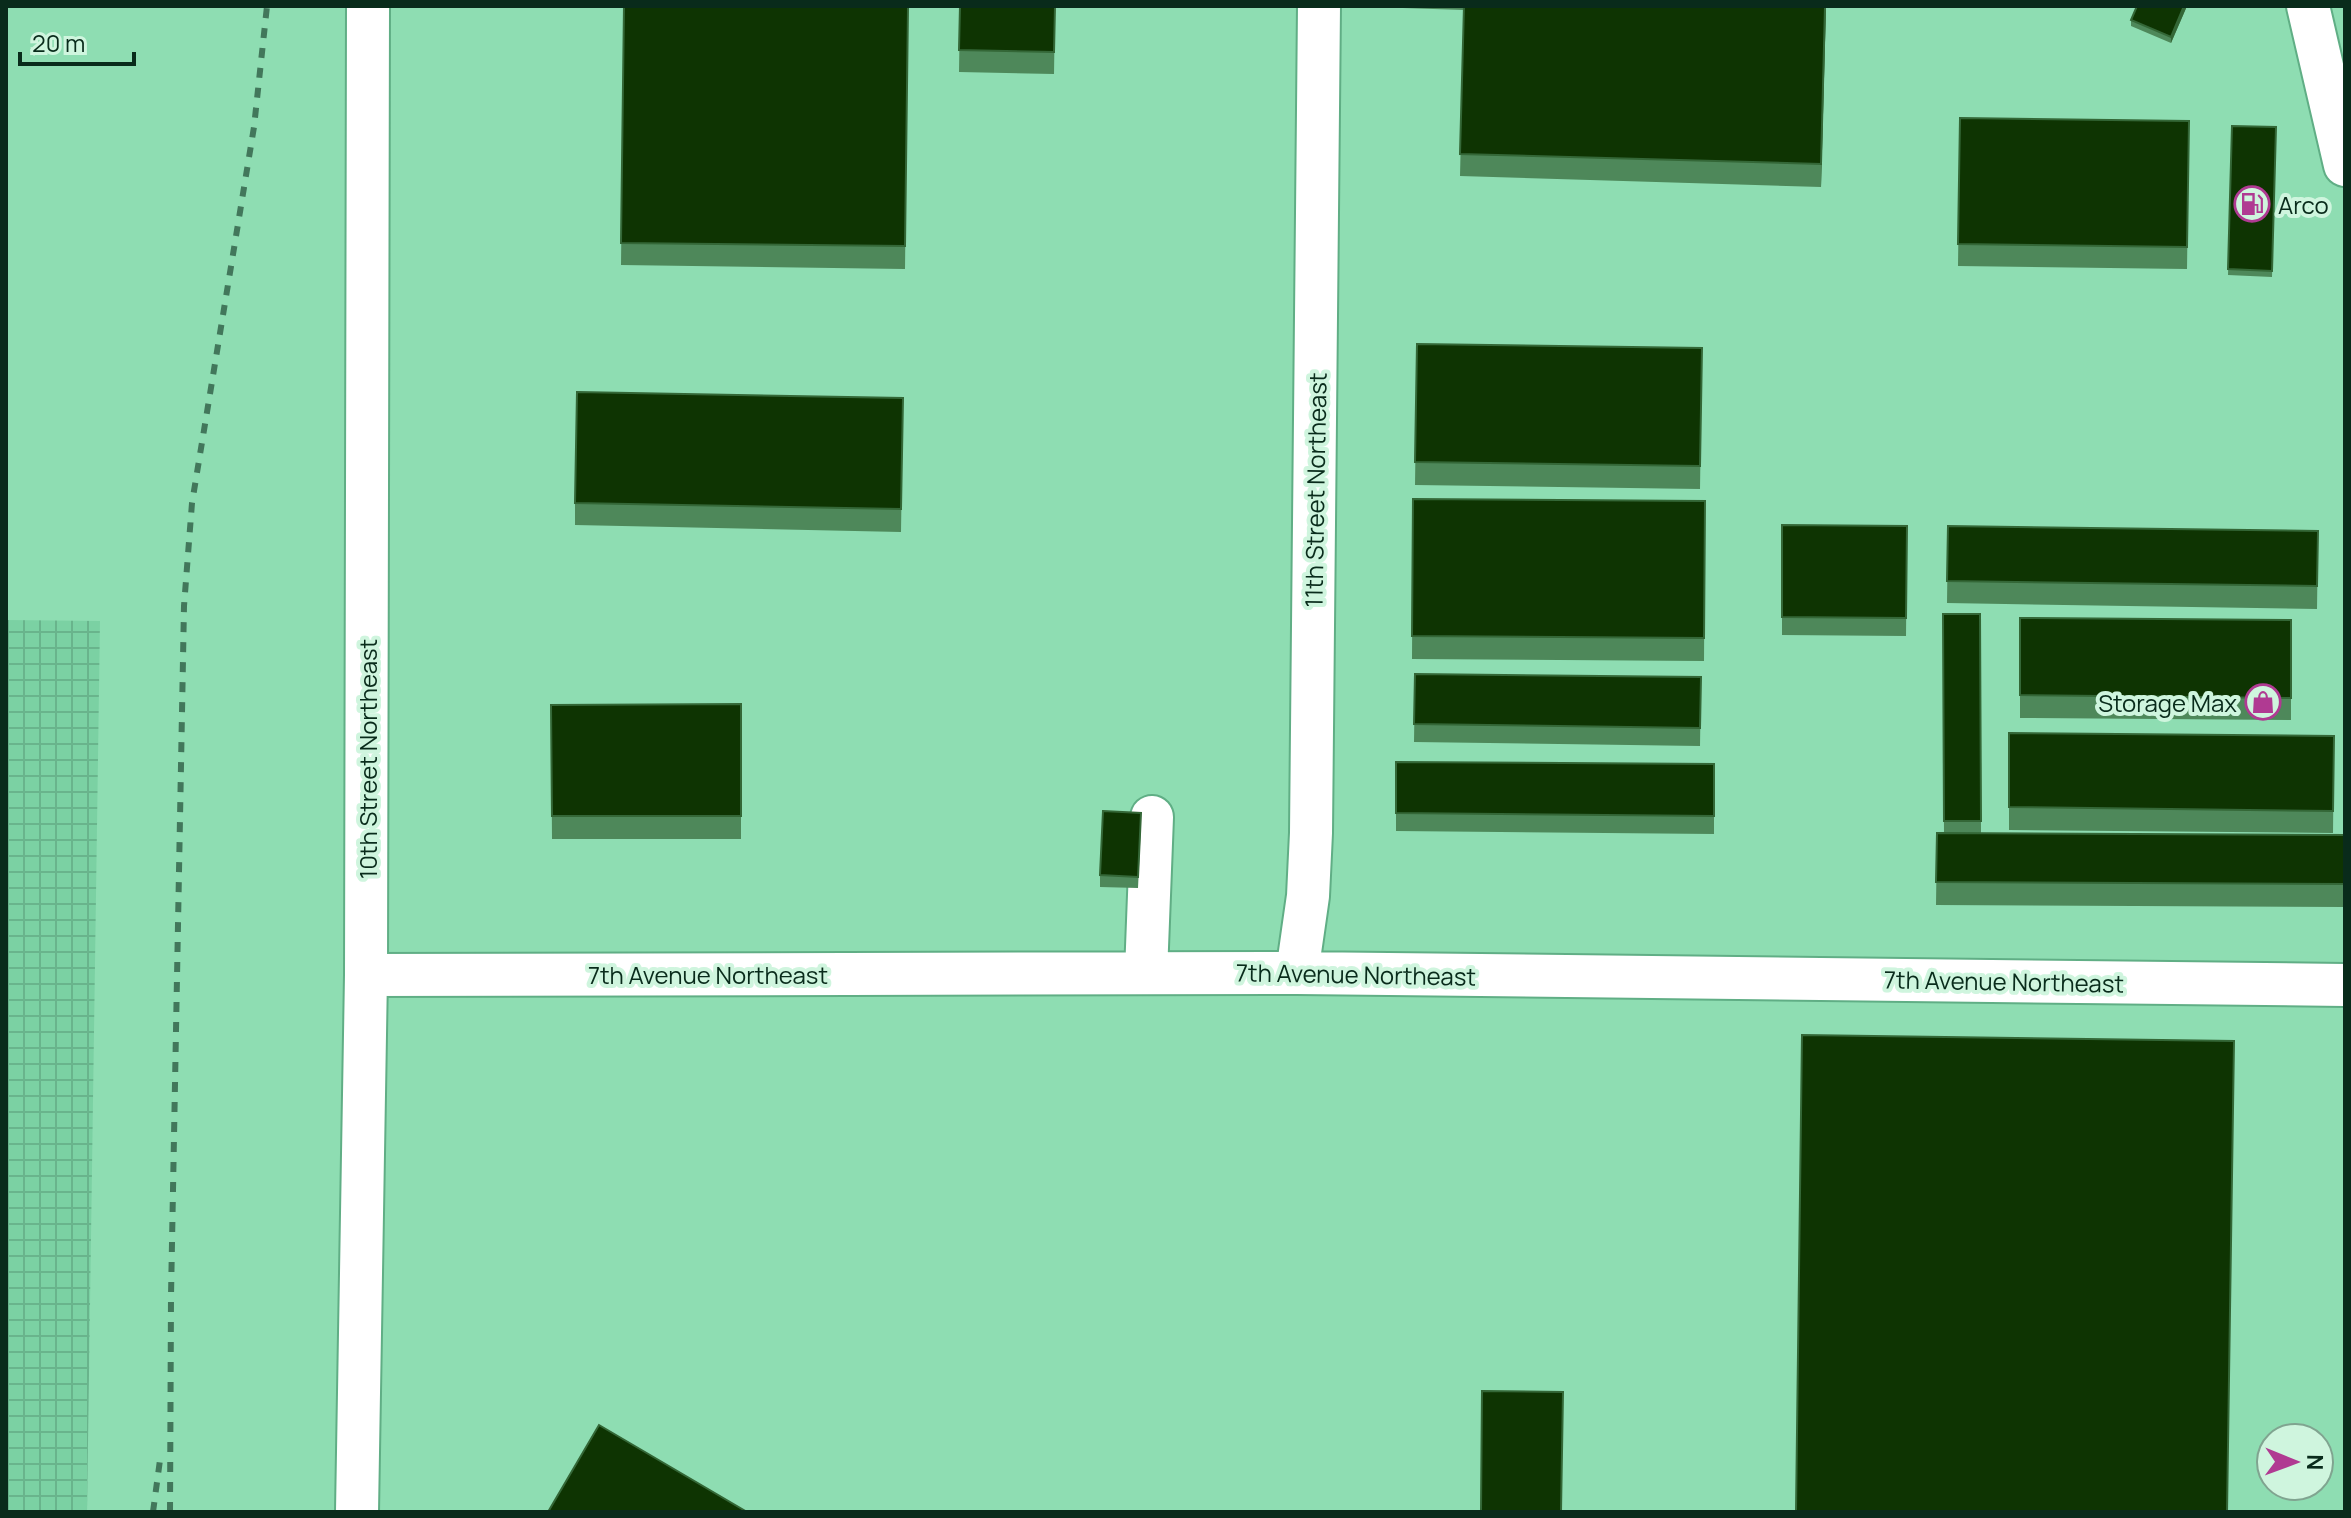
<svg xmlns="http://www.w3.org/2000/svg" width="2351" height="1518" font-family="Manrope,sans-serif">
<defs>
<pattern id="industrial-grid" width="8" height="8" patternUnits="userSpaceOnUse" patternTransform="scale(2)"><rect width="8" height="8" fill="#7bd1a3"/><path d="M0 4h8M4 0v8" fill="none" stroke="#69b48c"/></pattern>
</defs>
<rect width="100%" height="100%" fill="#8eddb2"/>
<path fill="url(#industrial-grid)" d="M 6,620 L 100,621 L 87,1512 L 6,1512 Z"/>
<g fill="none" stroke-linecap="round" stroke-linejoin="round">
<defs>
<path id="minor" d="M 2308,6 L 2345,165
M 1146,973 L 1152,817
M 1297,973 L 1308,896 L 1311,833 L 1319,6
M 366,975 L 1297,973 L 2345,985
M 357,1512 L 366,975 L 368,6"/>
</defs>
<use href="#minor" stroke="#60ae85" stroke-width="46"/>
<use href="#minor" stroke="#fff" stroke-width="42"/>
<path stroke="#42775b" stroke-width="6" stroke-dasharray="10 10" stroke-linecap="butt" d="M 153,1512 L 160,1460
M 170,1512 L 171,1296 L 184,606 L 192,503 L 254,127 L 267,6"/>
</g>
<path fill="#4e885a" d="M 624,6 L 908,6 L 905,269 L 621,265 Z
M 960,6 L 1055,6 L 1054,74 L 959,72 Z
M 1403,6 L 1826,6 L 1821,187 L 1460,176 L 1464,10 L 1403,8 Z
M 2187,6 L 2171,43 L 2131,26 L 2131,20 Z
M 1960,118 L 2189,121 L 2187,269 L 1958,266 Z
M 2232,126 L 2276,127 L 2272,277 L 2228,275 Z
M 1417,344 L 1702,348 L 1700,489 L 1415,485 Z
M 903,398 L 901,532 L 575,525 L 575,503 Z
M 1413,499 L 1705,501 L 1704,661 L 1412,659 Z
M 1782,525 L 1907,526 L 1906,636 L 1782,635 Z
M 1948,526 L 2318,531 L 2317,609 L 1947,603 Z
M 1943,614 L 1980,614 L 1981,833 L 2345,835 L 2345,907 L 1936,905 L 1937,833 L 1944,833 Z
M 2020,618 L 2291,620 L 2291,720 L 2020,718 Z
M 1415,674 L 1701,677 L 1700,746 L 1414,742 Z
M 741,704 L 741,839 L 552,839 L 551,705 Z
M 2009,733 L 2334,736 L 2333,833 L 2009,830 Z
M 1396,762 L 1714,764 L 1714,834 L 1396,831 Z
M 1141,825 L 1138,888 L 1100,887 L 1100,875 Z"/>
<path fill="#346737" d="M 1825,6 L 1826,6 L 1821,187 L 1821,164 Z
M 2184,6 L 2187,6 L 2171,43 L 2171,37 Z"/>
<path fill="#0e3402" stroke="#346737" stroke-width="2" d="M 624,6 L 908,6 L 905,246 L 621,243 Z
M 960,6 L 1055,6 L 1054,52 L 959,50 Z
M 1464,6 L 1825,6 L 1821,164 L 1460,154 Z
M 2137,6 L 2184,6 L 2171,37 L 2131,20 Z
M 1960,118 L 2189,121 L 2187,247 L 1958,244 Z
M 2232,126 L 2276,127 L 2272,271 L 2228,269 Z
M 1417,344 L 1702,348 L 1700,466 L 1415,462 Z
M 577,392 L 903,398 L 901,509 L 575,503 Z
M 1413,499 L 1705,501 L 1704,638 L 1412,636 Z
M 1782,525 L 1907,526 L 1906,618 L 1782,617 Z
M 1948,526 L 2318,531 L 2317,586 L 1947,581 Z
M 1943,614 L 1980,614 L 1981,821 L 1944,821 Z
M 2020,618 L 2291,620 L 2291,698 L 2020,695 Z
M 1415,674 L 1701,677 L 1700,728 L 1414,724 Z
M 741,704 L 741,816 L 552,816 L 551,705 Z
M 2009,733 L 2334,736 L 2333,811 L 2009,807 Z
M 1396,762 L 1714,764 L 1714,816 L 1396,813 Z
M 1103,811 L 1141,813 L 1138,877 L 1100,875 Z
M 1937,833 L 2345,835 L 2345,884 L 1936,882 Z
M 1802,1035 L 2234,1041 L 2227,1512 L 1796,1512 Z
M 1482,1391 L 1563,1392 L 1561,1512 L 1481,1512 Z
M 599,1425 L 747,1512 L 548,1512 Z"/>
<defs>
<symbol id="fuel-ring" viewBox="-11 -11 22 22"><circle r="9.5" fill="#cff5de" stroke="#b03a92" stroke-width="1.5"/><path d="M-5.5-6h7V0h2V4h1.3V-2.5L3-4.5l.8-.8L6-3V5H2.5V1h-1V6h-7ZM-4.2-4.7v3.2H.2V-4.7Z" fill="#b03a92"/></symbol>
<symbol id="shop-ring" viewBox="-11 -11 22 22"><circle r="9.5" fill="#cff5de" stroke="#b03a92" stroke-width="1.5"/><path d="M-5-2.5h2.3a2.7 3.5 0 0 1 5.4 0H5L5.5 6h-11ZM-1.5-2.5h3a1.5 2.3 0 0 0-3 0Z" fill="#b03a92"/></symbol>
</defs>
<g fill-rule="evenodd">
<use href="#fuel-ring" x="2232" y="184" width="40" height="40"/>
<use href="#shop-ring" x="2243" y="682" width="40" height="40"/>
</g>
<g text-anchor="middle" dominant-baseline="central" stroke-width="8" stroke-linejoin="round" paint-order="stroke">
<g font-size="24" fill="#092b1b" stroke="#cff5de" text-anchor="start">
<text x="2278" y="204">Arco</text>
<text x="2237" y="702" text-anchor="end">Storage Max</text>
</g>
<g font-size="24" fill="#092b1b" stroke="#cff5de">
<text transform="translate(1315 490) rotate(-89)">11th Street Northeast</text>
<text transform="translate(367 759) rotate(-90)">10th Street Northeast</text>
<text x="708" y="974">7th Avenue Northeast</text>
<text transform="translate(1356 974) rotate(1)">7th Avenue Northeast</text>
<text transform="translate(2004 981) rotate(1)">7th Avenue Northeast</text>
</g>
</g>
<rect width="2351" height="1518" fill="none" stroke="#092b1b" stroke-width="16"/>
<g transform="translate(2295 1462) rotate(91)"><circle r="38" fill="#cff5de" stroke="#80a490" stroke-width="2"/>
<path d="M0-6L14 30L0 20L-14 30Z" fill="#b03a92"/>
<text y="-12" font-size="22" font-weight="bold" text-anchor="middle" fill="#092b1b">N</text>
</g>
<path d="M20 52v12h114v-12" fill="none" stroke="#092b1b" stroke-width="4"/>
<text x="32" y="52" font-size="24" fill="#092b1b" stroke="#cff5de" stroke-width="6" paint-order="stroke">20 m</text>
</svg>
